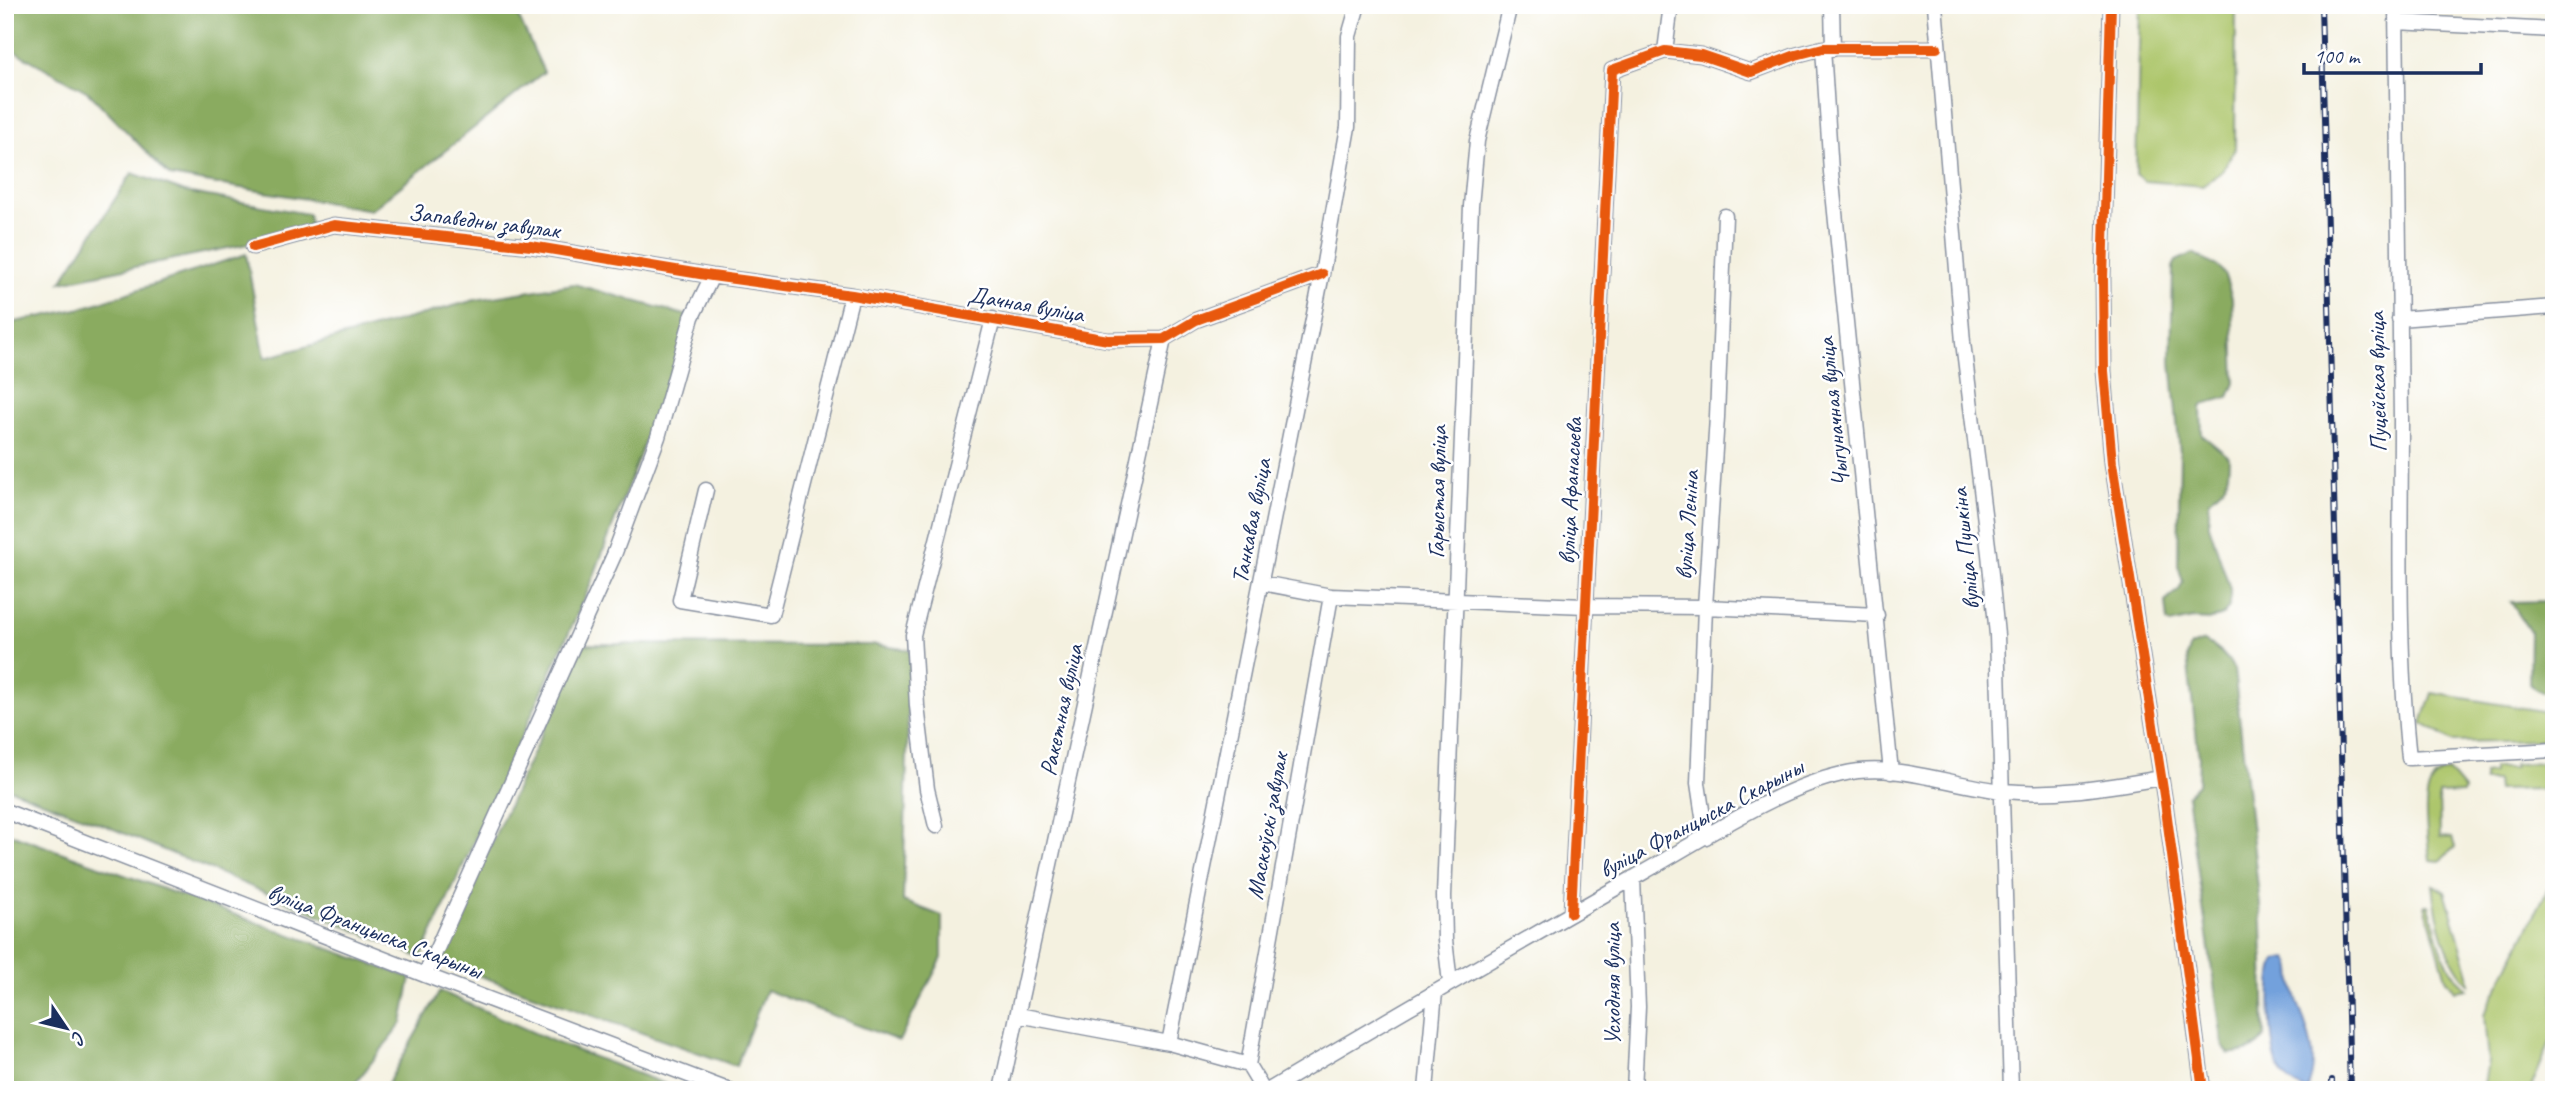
<svg xmlns="http://www.w3.org/2000/svg" width="2559" height="1095" font-family="Caveat,sans-serif">
<rect width="100%" height="100%" fill="#fff"/>
<filter id="ink" filterUnits="userSpaceOnUse"><feTurbulence type="fractalNoise" baseFrequency=".0143" numOctaves="2"/><feDisplacementMap in="SourceGraphic" scale="14" xChannelSelector="R" yChannelSelector="G"/><feConvolveMatrix kernelMatrix="1 2 1 2 8 2 1 2 1" color-interpolation-filters="sRGB"/></filter>
<filter id="wash" filterUnits="userSpaceOnUse"><feTurbulence type="fractalNoise" baseFrequency=".00686" numOctaves="4" result="noise"/><feDisplacementMap in="SourceGraphic" scale="28" xChannelSelector="R" yChannelSelector="G"/><feGaussianBlur stdDeviation="1.57" result="paint"/><feColorMatrix in="noise" values="0 0 0 0 0 0 0 0 0 0 0 0 0 0 0 0 0 1.4 0 .05"/><feComposite in="paint" operator="in"/></filter>
<g filter="url(#wash)">
<rect width="100%" height="100%" fill="#f4f1e0"/>
<path fill="#adc66c" stroke="#647a65" stroke-width="2" d="M 2140,5 L 2236,5 L 2235,149 L 2222,171 L 2203,186 L 2145,181 L 2136,174 Z
M 2432,693 L 2554,713 L 2554,740 L 2454,742 L 2422,723 Z
M 2554,763 L 2554,776 L 2542,789 L 2497,790 L 2496,781 L 2484,781 L 2484,774 L 2493,773 L 2493,768 L 2514,768 L 2514,764 Z
M 2448,771 L 2464,790 L 2463,793 L 2439,794 L 2440,837 L 2452,838 L 2455,847 L 2440,861 L 2430,860 C 2428,837 2415,776 2448,771 Z
M 2554,877 L 2554,1033 L 2530,1090 L 2483,1090 L 2488,1061 L 2484,1015 Z
M 2433,885 L 2445,891 L 2469,974 L 2470,984 C 2446,963 2436,916 2433,885 Z
M 2425,905 L 2429,905 C 2438,936 2442,966 2467,989 L 2455,991 L 2446,978 Z"/>
<path fill="#8aab60" stroke="#526d5f" stroke-width="2" d="M 5,5 L 513,5 L 544,72 L 371,210 L 170,176 L 88,92 L 5,46 Z
M 132,173 L 185,192 L 308,214 L 312,231 L 61,282 Z
M 2193,253 L 2220,268 L 2225,276 L 2232,298 L 2235,383 L 2229,397 L 2203,404 L 2201,408 L 2202,435 L 2229,457 C 2229,480 2227,486 2209,500 L 2209,525 L 2230,589 L 2230,605 L 2224,614 L 2212,620 L 2193,619 L 2170,624 L 2167,621 L 2165,602 L 2179,590 L 2183,582 L 2178,565 L 2180,453 L 2171,362 L 2173,267 L 2176,261 Z
M 246,254 L 265,358 L 475,300 L 574,284 L 692,317 L 590,586 L 421,958 L 104,825 L 5,787 L 5,324 L 82,308 Z
M 2554,469 L 2554,693 L 2542,692 L 2529,684 L 2530,632 L 2511,602 L 2551,601 Z
M 2204,641 C 2217,647 2227,656 2234,669 L 2262,924 L 2265,1036 C 2258,1051 2245,1051 2229,1054 L 2223,1047 L 2187,795 L 2198,784 L 2199,757 L 2187,657 L 2191,646 Z
M 583,644 L 876,645 L 910,650 L 903,901 L 942,916 L 942,958 L 899,1041 L 766,990 L 736,1066 L 437,961 Z
M 5,832 L 411,978 L 402,1023 L 350,1090 L 5,1090 Z
M 440,991 L 557,1043 L 681,1090 L 384,1090 Z"/>
<path fill="#73a1dc" stroke="#47689d" stroke-width="2" d="M 2287,958 C 2295,967 2291,978 2294,989 C 2303,1025 2323,1053 2307,1090 C 2295,1086 2288,1082 2281,1072 C 2269,1054 2267,978 2276,960 Z"/>
</g>
<g filter="url(#ink)">
<g fill="none" stroke-linecap="round" stroke-linejoin="round">
<defs>
<path id="minor" d="M 1832,5 L 1833,49
M 1935,5 L 1963,342 L 1989,554 L 1997,635 L 2011,1090
M 2111,5 L 2103,279 L 2104,371 L 2112,463 L 2165,802 L 2203,1090
M 2396,5 C 2397,143 2400,281 2401,419 C 2401,532 2397,646 2409,758 L 2554,750
M 2396,22 L 2554,30
M 1823,48 L 1831,172 L 1891,772
M 1665,51 L 1671,5
M 253,247 L 334,225 L 531,246 L 712,276 L 852,295 L 1108,340 L 1164,339 L 1196,320 L 1322,274
M 2399,319 L 2554,307
M 706,490 L 680,600 L 771,615 L 852,295
M 1262,583 L 1331,596 L 1585,606 L 1705,607 L 1877,615
M 5,811 L 425,975 L 728,1090
M 936,826 L 927,789 L 917,706 L 913,635 L 993,319
M 1706,837 L 1698,783 L 1705,607 L 1717,417 L 1725,216
M 1633,878 L 1638,1007 L 1634,1090
M 1571,913 L 1612,70 L 1665,51 L 1701,55 L 1751,72 L 1796,55 L 1823,48 L 1937,48
M 425,975 L 614,555 L 658,437 L 692,317 L 712,276
M 1450,983 L 1445,940 L 1444,896 L 1471,206 L 1477,141 L 1510,5
M 1018,1015 L 1169,1043 L 1248,1065 L 1263,1090
M 1169,1043 L 1322,274 L 1348,127 L 1349,36 L 1358,5
M 1248,1065 L 1331,596
M 1001,1090 L 1164,339
M 1269,1090 C 1393,1016 1518,944 1644,872 C 1703,839 1776,789 1842,774 C 1895,761 1951,786 2004,791 C 2057,796 2108,787 2161,778
M 1426,1090 L 1435,992"/>
</defs>
<use href="#minor" stroke="#88909f" stroke-width="17"/>
<use href="#minor" stroke="#fff" stroke-width="14"/>
<defs>
<path id="rail" d="M 2321,5 L 2350,1090
M 2332,1080 L 2332,1090"/>
</defs>
<use href="#rail" stroke="#1b2f5e" stroke-width="6"/>
<use href="#rail" stroke="#fff" stroke-width="3.5" stroke-dasharray="10" stroke-linecap="butt"/>
<defs>
<path id="cycleway" d="M 2111,5 L 2103,279 L 2104,371 L 2112,463 L 2165,802 L 2203,1090
M 253,247 L 334,225 L 531,246 L 712,276 L 852,295 L 1108,340 L 1164,339 L 1196,320 L 1322,274
M 1571,913 L 1612,70 L 1665,51 L 1701,55 L 1751,72 L 1796,55 L 1823,48 L 1937,48"/>
</defs>
<use href="#cycleway" stroke="#fff" stroke-width="15"/>
<use href="#cycleway" stroke="#e8590c" stroke-width="10"/>
</g>
</g>
<g text-anchor="middle" dominant-baseline="central" stroke-width="5" stroke-linejoin="round" paint-order="stroke">
<g font-size="24" fill="#1b2f5e" stroke="#fff">
<text transform="translate(484 221) rotate(7)">Запаведны завулак</text>
<text transform="translate(1026 304) rotate(10)">Дачная вуліца</text>
<text transform="translate(2377 382) rotate(-91)">Пуцейская вуліца</text>
<text transform="translate(1833 412) rotate(-96)">Чыгуначная вуліца</text>
<text transform="translate(1570 491) rotate(-87)">вуліца Афанасьева</text>
<text transform="translate(1437 492) rotate(-89)">Гарыстая вуліца</text>
<text transform="translate(1251 521) rotate(-79)">Танкавая вуліца</text>
<text transform="translate(1687 525) rotate(-86)">вуліца Леніна</text>
<text transform="translate(1965 549) rotate(-96)">вуліца Пушкіна</text>
<text transform="translate(1061 710) rotate(-78)">Ракетная вуліца</text>
<text transform="translate(1701 818) rotate(-28)">вуліца Францыска Скарыны</text>
<text transform="translate(1267 826) rotate(-80)">Маскоўскі завулак</text>
<text transform="translate(375 931) rotate(21)">вуліца Францыска Скарыны</text>
<text transform="translate(1612 984) rotate(-90)">Усходняя вуліца</text>
</g>
</g>
<rect width="2559" height="1095" fill="none" stroke="#fff" stroke-width="28"/>
<g transform="translate(66 1028) rotate(125)" stroke="#ffffff" stroke-width="5" paint-order="stroke">
<path d="M0-5L12 26L0 18L-12 26Z" fill="#1b2f5e"/>
<text y="-10" font-size="19" font-weight="bold" text-anchor="middle" fill="#1b2f5e">С</text>
</g>
<path d="M2304 63v10h177v-10" fill="none" stroke="#1b2f5e" stroke-width="3.5"/>
<text x="2314" y="63" font-size="21" fill="#1b2f5e" stroke="#ffffff" stroke-width="5" paint-order="stroke">100 m</text>
</svg>
